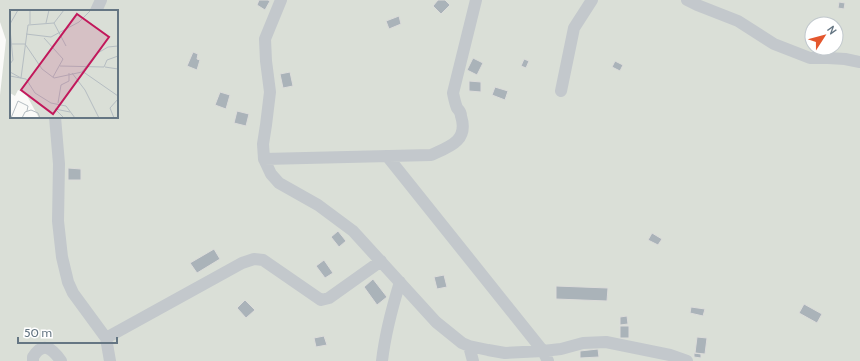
<svg xmlns="http://www.w3.org/2000/svg" width="860" height="361" font-family="Cabin,sans-serif">
<rect width="100%" height="100%" fill="#fafaf8"/>
<path fill="#dadfd7" fill-rule="evenodd" d="M 0,0 L 860,0 L 860,361 L 0,361 L 0,95 L 6,40 L 0,22 ZM 11,11 L 117,11 L 117,117 L 11,117 ZM 812,24 L 836,24 L 836,48 L 812,48 Z"/>
<path fill="#aab3b9" stroke="#dcdcda" d="M 259,0 L 268,0 L 270,1 L 265,10 L 257,5 Z
M 438,0 L 445,0 L 450,5 L 441,14 L 433,6 Z
M 839,2 L 845,3 L 844,9 L 838,8 Z
M 399,16 L 401,24 L 389,29 L 386,21 Z
M 193,52 L 198,54 L 197,59 L 200,60 L 197,70 L 187,66 Z
M 473,58 L 483,63 L 477,75 L 467,70 Z
M 524,59 L 529,61 L 526,68 L 521,66 Z
M 615,61 L 623,65 L 620,71 L 612,67 Z
M 290,72 L 293,86 L 283,88 L 280,74 Z
M 469,81 L 481,82 L 481,92 L 469,91 Z
M 495,87 L 508,91 L 505,100 L 492,95 Z
M 220,92 L 230,95 L 226,109 L 215,105 Z
M 237,111 L 249,114 L 246,126 L 234,123 Z
M 68,168 L 81,169 L 81,180 L 68,180 Z
M 338,231 L 346,241 L 339,247 L 331,237 Z
M 652,233 L 662,239 L 658,245 L 648,240 Z
M 214,249 L 220,259 L 197,273 L 190,263 Z
M 324,260 L 333,273 L 325,278 L 316,266 Z
M 444,275 L 447,287 L 437,289 L 434,277 Z
M 373,279 L 387,297 L 377,305 L 364,287 Z
M 556,286 L 608,288 L 607,301 L 556,299 Z
M 245,300 L 255,310 L 246,318 L 237,308 Z
M 804,304 L 822,314 L 817,323 L 799,313 Z
M 691,307 L 705,309 L 703,316 L 690,313 Z
M 627,316 L 628,324 L 620,325 L 620,317 Z
M 620,326 L 629,326 L 629,338 L 620,338 Z
M 324,336 L 327,345 L 316,347 L 314,338 Z
M 697,337 L 707,338 L 705,354 L 695,353 Z
M 598,349 L 599,357 L 580,358 L 580,351 Z
M 694,353 L 701,354 L 701,358 L 694,357 Z"/>
<g fill="none" stroke-linecap="round" stroke-linejoin="round">
<path stroke="#c3c8cc" stroke-width="12" d="M 281,0 L 265,39 L 266,61 L 270,92 L 266,125 L 263,144 L 264,159 L 271,174 L 279,183 L 318,205 L 353,231 L 436,322 L 462,343 L 469,346 L 488,350 L 505,353 L 543,351 L 561,349 L 583,343 L 606,342 L 670,355 L 687,361
M 687,0 L 697,5 L 738,21 L 774,44 L 810,58 L 828,58 L 845,59 L 860,62
M 96,11 L 101,0
M 561,91 L 574,28 L 592,0
M 55,117 L 59,164 L 58,221 L 62,257 L 68,282 L 73,293 L 106,338 L 110,361
M 387,156 L 543,351 L 548,361
M 264,159 L 431,155 C 449,147 469,141 461,116 C 461,113 459,110 457,108 C 455,103 454,98 453,93 L 476,0
M 106,338 L 242,263 L 254,259 L 263,260 L 321,300 L 329,298 L 381,261
M 469,346 L 473,361
M 33,361 L 33,357 C 43,341 52,348 61,361
M 382,361 C 385,334 392,308 400,282"/>
</g>
<g transform="translate(10 10)">
<rect width="108" height="108" fill="#fafaf8"/>
<path d="M 0,0 L 108,0 L 108,108 L 29,108 L 15,82 L 8,80 L 5,86 L 0,83 Z" fill="#dadfd7"/>
<path fill="none" stroke="#b5bdc2" stroke-width="1" d="M 20,0 L 20,14M 36,13 L 39,0M 44,13 L 56,36M 0,14 L 8,0M 0,19 L 3,50 L 0,54M 16,24 L 41,27 L 69,12 L 81,0M 34,28 L 53,49 L 43,67M 2,34 L 15,34 L 32,59 L 44,68 L 72,62 L 86,44 L 98,37 L 108,36M 50,56 L 94,57 L 97,50 L 108,46M 95,57 L 108,59M 72,61 L 108,86M 0,62 L 11,68 L 18,15 L 44,13 L 54,0M 62,63 L 75,80 L 89,108M 0,66 L 16,69 L 25,83 L 41,93 L 56,96 L 65,108M 48,93 L 51,75 L 59,71 L 59,63M 1,108 L 8,91 L 18,96 L 17,101M 12,108 L 15,102 L 21,100 L 28,103 L 30,108M 54,108 L 45,99 L 60,102M 104,108 L 100,98 L 108,89"/>
<path fill="#c2185b" fill-opacity="0.15" stroke="#c2185b" stroke-width="2" d="M 67,4 L 99,27 L 43,104 L 11,80 Z"/>
<rect width="108" height="108" fill="none" stroke="#657683" stroke-width="2"/>
</g>
<g transform="translate(824 36) rotate(54)"><circle r="19" fill="#ffffff" stroke="#c1c8cd"/>
<path d="M0-3L7 15L0 10L-7 15Z" fill="#e4572e"/>
<text y="-6" font-size="11" font-weight="bold" text-anchor="middle" fill="#657683">N</text>
</g>
<path d="M18 337v6h99v-6" fill="none" stroke="#657683" stroke-width="2"/>
<text x="24" y="337" font-size="12" fill="#657683" stroke="#ffffff" stroke-width="3" paint-order="stroke">50 m</text>
</svg>
